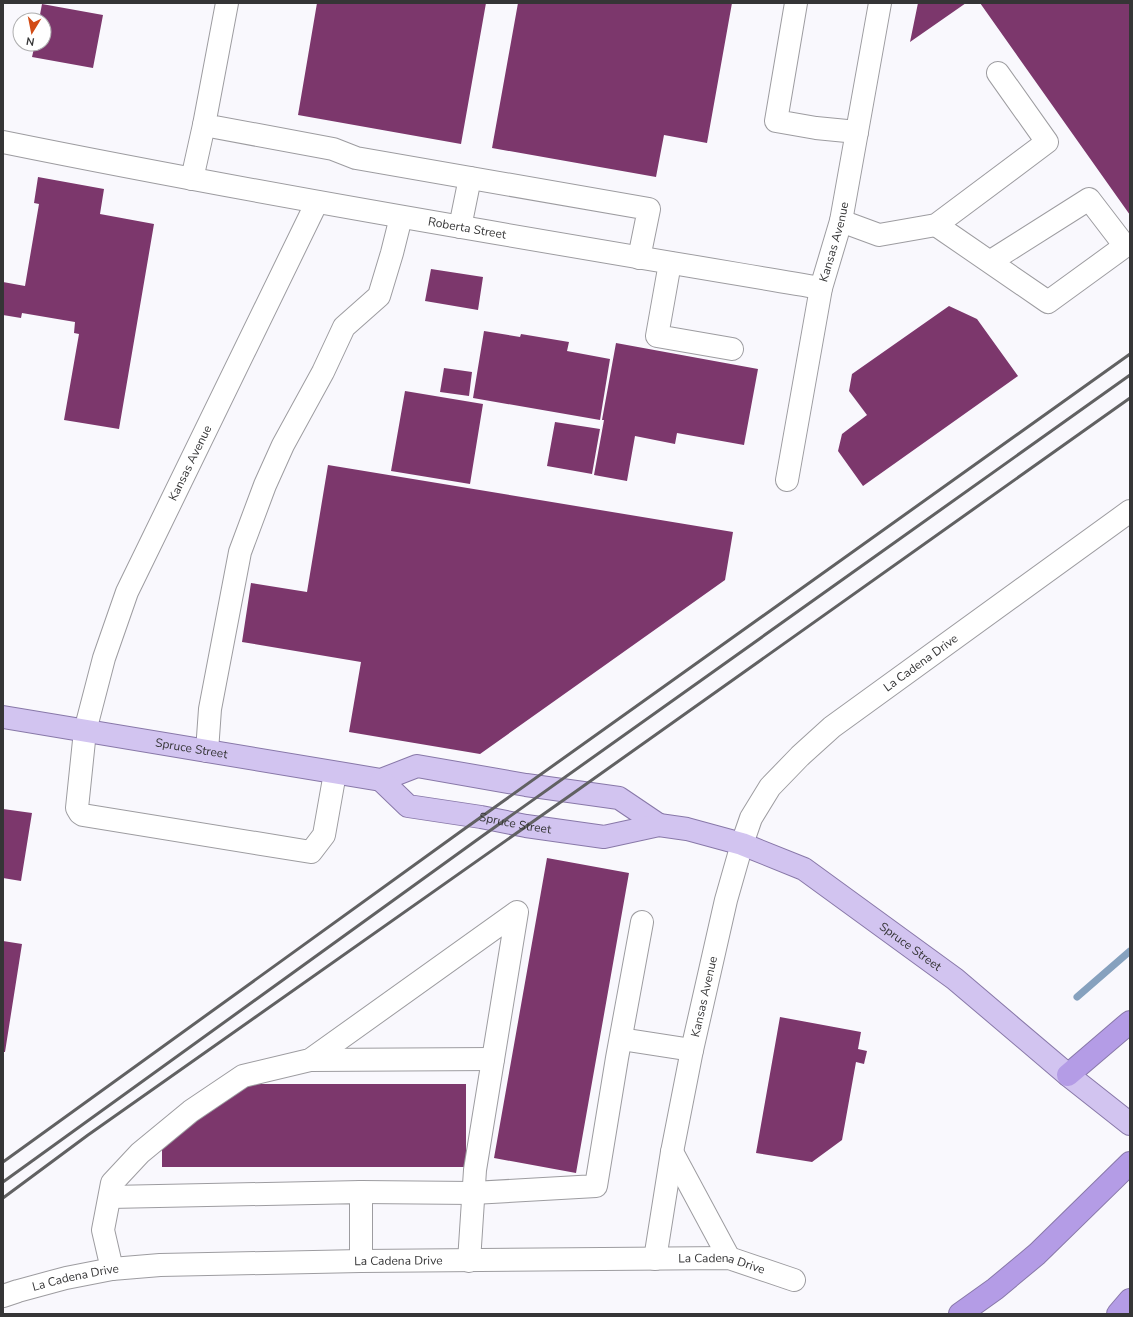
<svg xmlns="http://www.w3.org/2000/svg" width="1133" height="1317" font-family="'Nunito Sans',sans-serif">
<rect width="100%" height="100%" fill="#f9f8fd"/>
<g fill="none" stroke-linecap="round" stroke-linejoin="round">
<path stroke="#86a1be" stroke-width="7" d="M 1077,997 L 1130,951"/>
</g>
<path fill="#7c376c" d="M 317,3 L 486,3 L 461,144 L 298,115 Z
M 518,3 L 732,3 L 707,143 L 664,135 L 656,177 L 492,148 Z
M 918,3 L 966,3 L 910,42 Z
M 980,3 L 1130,3 L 1130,215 Z
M 42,4 L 103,15 L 93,68 L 32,57 L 35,44 L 44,44 L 44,20 L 39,20 Z
M 38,177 L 104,189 L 100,214 L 154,224 L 119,429 L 64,420 L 79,334 L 74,333 L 75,322 L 22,313 L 21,318 L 3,315 L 3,282 L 25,286 L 39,204 L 34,203 Z
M 431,269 L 483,277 L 478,310 L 425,301 Z
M 949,306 L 977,319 L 1018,376 L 863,486 L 838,451 L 842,434 L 867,415 L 849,391 L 852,374 Z
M 484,331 L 520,337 L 521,334 L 569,342 L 567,351 L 610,359 L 600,420 L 473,398 Z
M 616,343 L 758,369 L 744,445 L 677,433 L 675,444 L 635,436 L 627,481 L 594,475 L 604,420 L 602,420 Z
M 444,368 L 472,372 L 469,396 L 440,392 Z
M 405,391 L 483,404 L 470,484 L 391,471 Z
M 555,422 L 600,429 L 592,474 L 547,466 Z
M 328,465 L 733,532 L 725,580 L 480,754 L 349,732 L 361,662 L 242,642 L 251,583 L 307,592 Z
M 3,809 L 32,813 L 21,881 L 3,878 Z
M 547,858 L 629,873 L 576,1173 L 494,1158 Z
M 3,941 L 22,944 L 5,1052 L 3,1052 Z
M 780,1017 L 861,1032 L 858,1049 L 867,1051 L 864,1064 L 856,1062 L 842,1140 L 812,1162 L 756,1153 Z
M 245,1084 L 466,1084 L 466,1167 L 162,1167 L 162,1144 Z"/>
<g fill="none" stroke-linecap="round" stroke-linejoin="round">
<defs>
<g id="minor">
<path d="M 227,3 L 204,125 L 333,149 L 356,158 L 649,209 L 639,258"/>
<path d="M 796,3 L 776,121 L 816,128 L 857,132"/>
<path id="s1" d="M 3,142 C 274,197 548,242 821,288"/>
<path d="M 192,179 L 204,125"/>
<path d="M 317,202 L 127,592 L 104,658 L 85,731 L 77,808 L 80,813 L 83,815 L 311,852 L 324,835 L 335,773"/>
<path d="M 841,221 L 879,235 L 936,225 L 1047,142 L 998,73"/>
<path d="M 936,225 L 1048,302 L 1125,246 L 1089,199 L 991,261"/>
<path d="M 460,227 L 470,178"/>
<path d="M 670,263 L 657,336 L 732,349"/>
<path id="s2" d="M 787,480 L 821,288 L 841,221 L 880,3"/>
<path d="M 207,751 L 210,709 L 240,552 L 265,485 L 283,445 L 323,372 L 344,327 L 379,296 L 392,253 L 401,217"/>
<path d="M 621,1039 L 692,1050"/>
<path d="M 310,1060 L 493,1059"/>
<path d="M 672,1152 L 729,1258"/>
<path d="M 361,1192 L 473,1193 L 596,1186 L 617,1058 L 642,922"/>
<path d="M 110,1197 L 361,1192 L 361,1261"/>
<path id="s3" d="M 655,1259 L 672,1152 L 692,1050 L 726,900 L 742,844 L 751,818 L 770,787 L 800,756 L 832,727 L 1130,511"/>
<path d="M 112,1269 L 103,1230 L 112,1183 L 140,1153 L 191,1111 L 243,1076 L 310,1060 L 517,912 L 475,1170 L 469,1261"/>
<path id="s4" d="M 3,1296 L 18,1291 L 66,1278 L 112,1269 L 160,1265 L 361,1261 L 729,1258 L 794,1280"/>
</g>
<g id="major">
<path id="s5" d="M 3,717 L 381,780 L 417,766 L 526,785 L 619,798 L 659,825"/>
<path id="s6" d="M 381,780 L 408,806 L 481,817 L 526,826 L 604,837 L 659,825 L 687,829 L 742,844 L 804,869 L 955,979 L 1068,1075 L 1130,1124"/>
</g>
<path id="highway" d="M 1068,1075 L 1130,1022
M 960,1314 L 995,1289 L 1037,1254 L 1130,1163
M 1118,1314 L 1130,1300"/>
</defs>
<use href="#minor" stroke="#9d9ca0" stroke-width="24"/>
<use href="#major" stroke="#8878a8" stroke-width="24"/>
<use href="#highway" stroke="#8878a8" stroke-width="24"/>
<use href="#minor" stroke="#fff" stroke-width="22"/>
<use href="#major" stroke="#d2c4f0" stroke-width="22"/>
<use href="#highway" stroke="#b49ce6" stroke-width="22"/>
<path stroke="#616162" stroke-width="3" d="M 3,1162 L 460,832 L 1130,354
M 3,1182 L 481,837 L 1130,375
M 3,1198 L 88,1135 L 575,792 L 1130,398"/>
</g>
<g text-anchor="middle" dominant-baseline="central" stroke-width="4" stroke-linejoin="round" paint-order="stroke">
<g font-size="12" fill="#353536" stroke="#fff">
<text stroke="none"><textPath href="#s1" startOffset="472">Roberta Street</textPath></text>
<text stroke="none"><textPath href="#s2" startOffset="243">Kansas Avenue</textPath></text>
<text transform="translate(190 463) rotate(-64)">Kansas Avenue</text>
<text stroke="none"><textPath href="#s3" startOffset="684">La Cadena Drive</textPath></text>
<text stroke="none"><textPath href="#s5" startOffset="191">Spruce Street</textPath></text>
<text stroke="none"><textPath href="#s6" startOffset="146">Spruce Street</textPath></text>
<text stroke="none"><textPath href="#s6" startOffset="576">Spruce Street</textPath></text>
<text stroke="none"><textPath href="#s3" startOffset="267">Kansas Avenue</textPath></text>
<text stroke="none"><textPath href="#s4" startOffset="399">La Cadena Drive</textPath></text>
<text stroke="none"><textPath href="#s4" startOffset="723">La Cadena Drive</textPath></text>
<text stroke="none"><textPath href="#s4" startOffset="75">La Cadena Drive</textPath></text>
</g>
</g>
<rect width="1133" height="1317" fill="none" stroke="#353536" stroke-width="8"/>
<g transform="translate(32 32) rotate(190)"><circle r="19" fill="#ffffff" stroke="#aeaeaf"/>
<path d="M0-3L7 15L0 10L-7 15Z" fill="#d24b15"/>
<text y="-6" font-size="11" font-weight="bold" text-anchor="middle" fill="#353536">N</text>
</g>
</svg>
